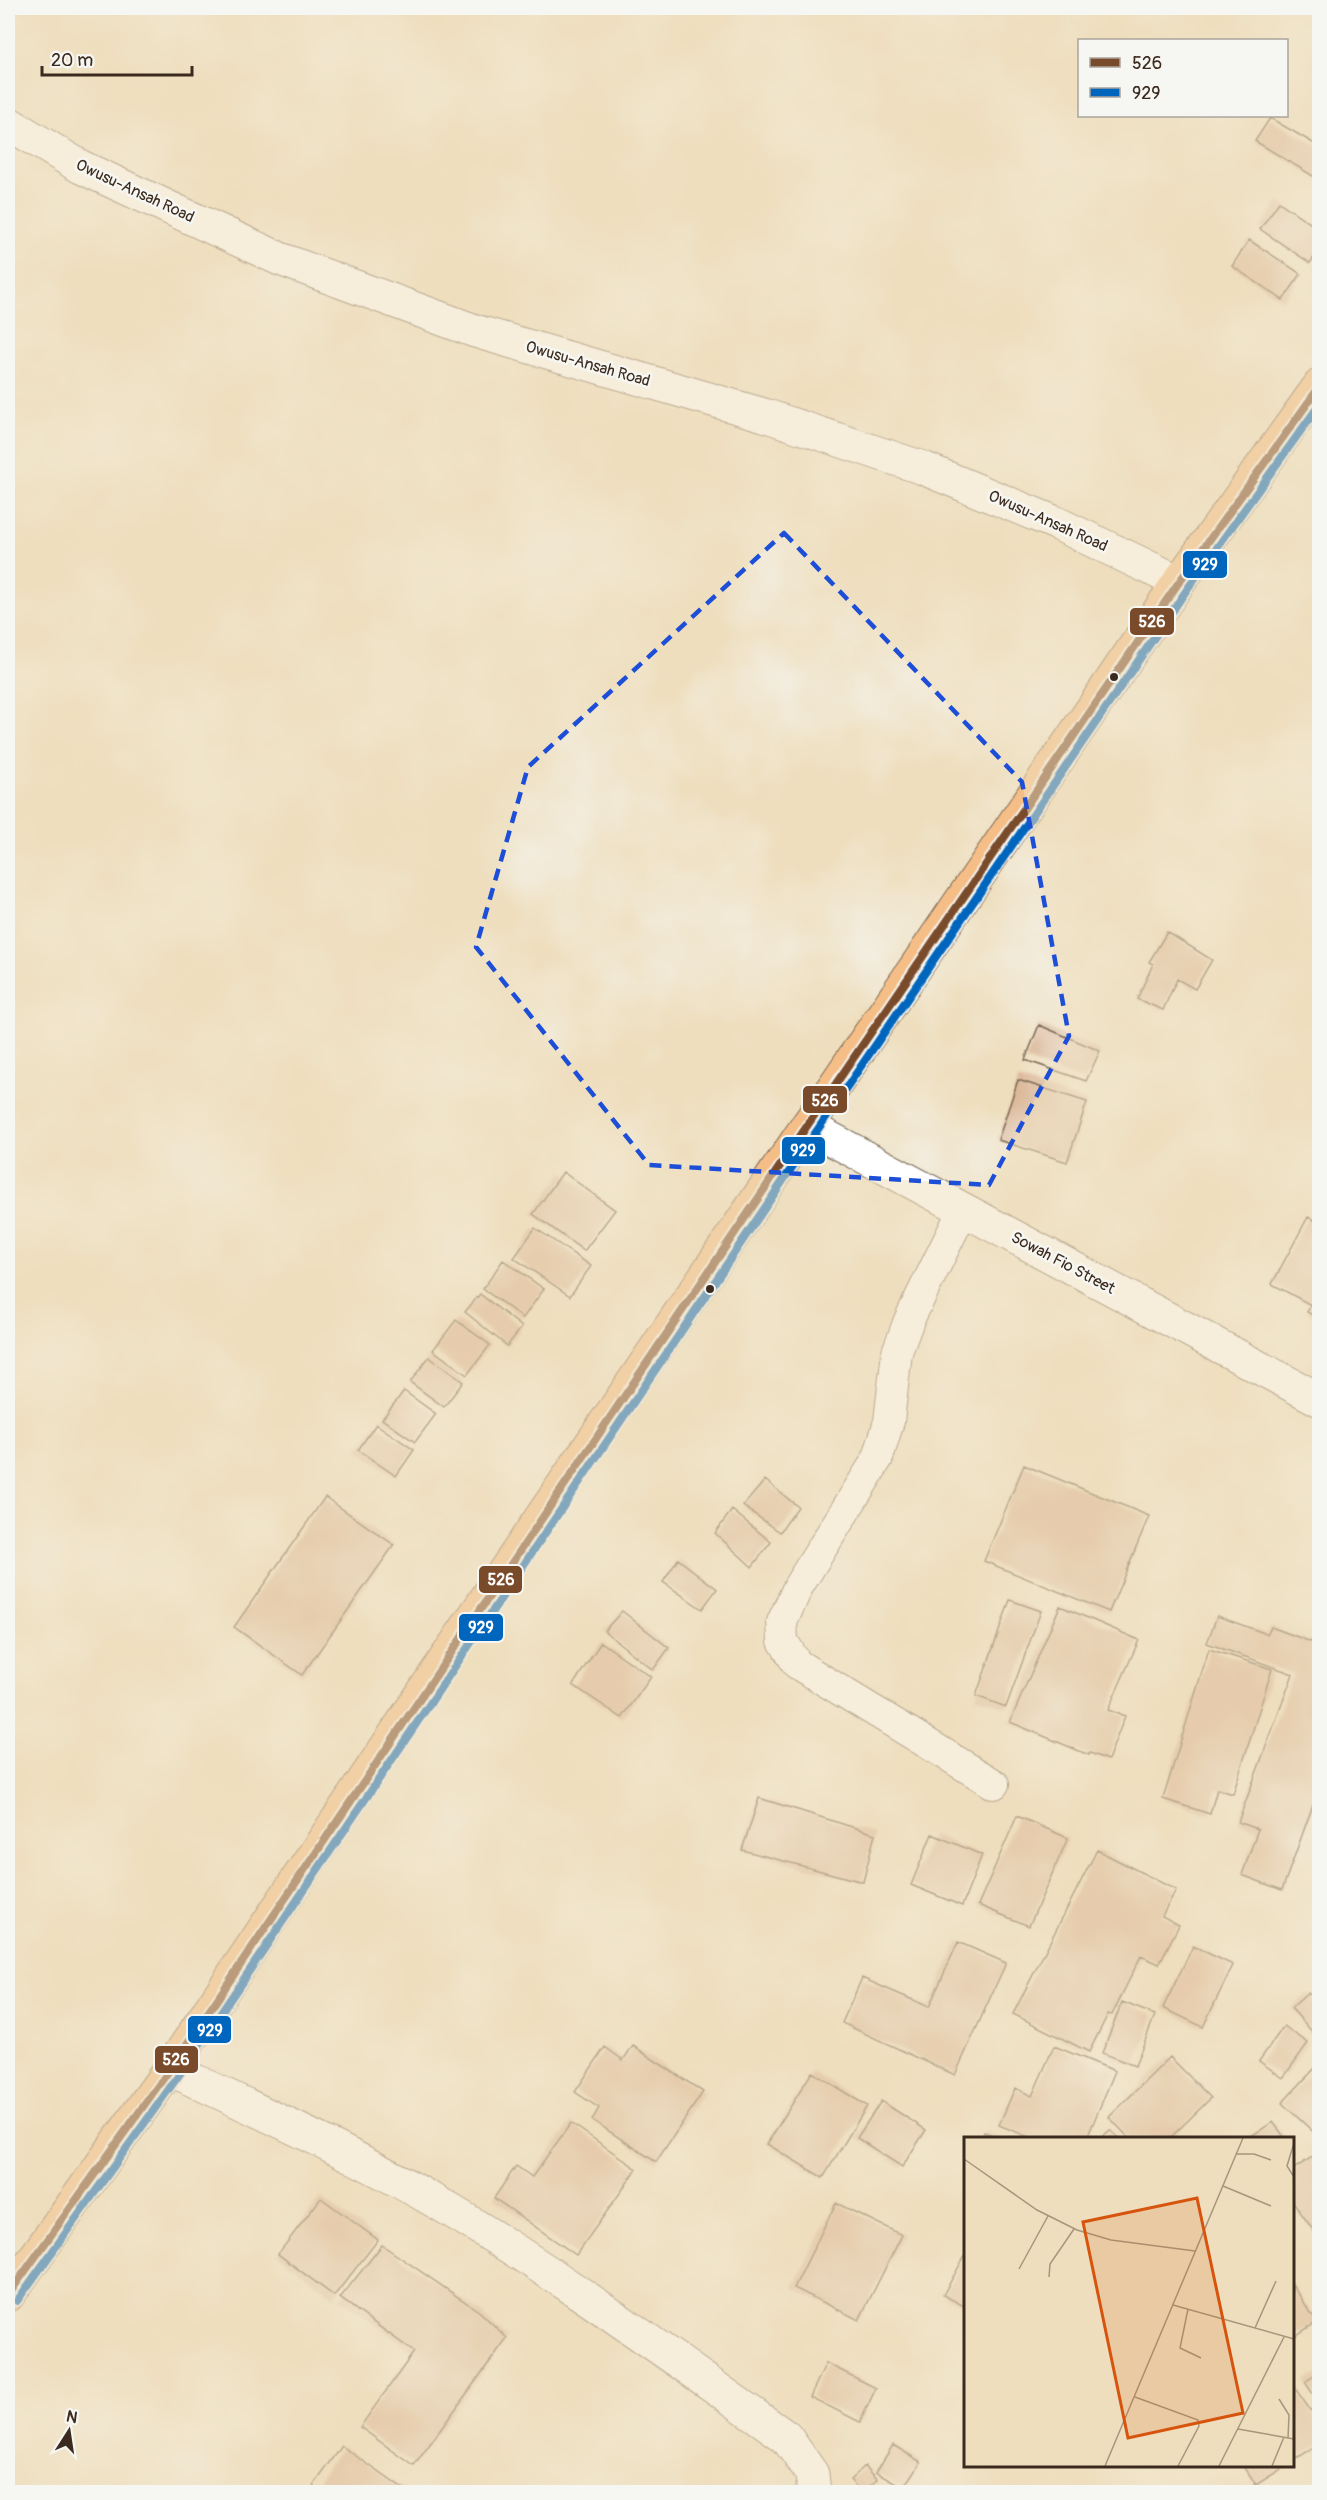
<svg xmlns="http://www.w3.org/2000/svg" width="1327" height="2500" font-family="Pangolin,sans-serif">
<rect width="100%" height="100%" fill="#f6f6f2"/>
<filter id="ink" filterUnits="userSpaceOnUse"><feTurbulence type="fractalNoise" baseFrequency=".0167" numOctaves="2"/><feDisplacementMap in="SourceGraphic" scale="12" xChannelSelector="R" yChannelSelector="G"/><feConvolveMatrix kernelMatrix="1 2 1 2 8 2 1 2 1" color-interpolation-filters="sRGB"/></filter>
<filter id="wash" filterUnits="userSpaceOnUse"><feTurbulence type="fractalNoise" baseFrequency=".008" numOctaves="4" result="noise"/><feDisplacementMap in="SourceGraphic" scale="24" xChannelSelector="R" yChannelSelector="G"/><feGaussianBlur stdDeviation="1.35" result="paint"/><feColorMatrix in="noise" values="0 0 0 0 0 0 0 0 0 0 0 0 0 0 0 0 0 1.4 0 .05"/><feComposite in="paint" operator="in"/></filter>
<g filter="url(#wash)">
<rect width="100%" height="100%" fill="#eedebd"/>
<g id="blocks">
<path fill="#dbb797" d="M 1270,118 L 1320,147 L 1318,179 L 1255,141 Z
M 1279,202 L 1320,230 L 1320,249 L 1310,263 L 1260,229 Z
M 1249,240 L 1301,274 L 1283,300 L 1232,266 Z
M 1167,932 L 1212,960 L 1195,989 L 1177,979 L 1163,1010 L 1137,999 L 1153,964 L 1149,962 Z
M 1039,1025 L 1100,1051 L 1086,1081 L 1025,1060 Z
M 1018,1080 L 1087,1102 L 1067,1162 L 998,1140 Z
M 563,1172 L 615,1210 L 584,1251 L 533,1214 Z
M 1308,1217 L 1320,1223 L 1320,1319 L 1307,1312 L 1311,1305 L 1272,1284 Z
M 535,1228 L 591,1266 L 570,1296 L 514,1258 Z
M 503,1260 L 544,1289 L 523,1318 L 483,1289 Z
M 480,1294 L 522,1327 L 507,1346 L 465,1312 Z
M 456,1320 L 490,1345 L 467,1375 L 433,1350 Z
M 429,1357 L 463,1382 L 444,1407 L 410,1382 Z
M 404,1391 L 436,1414 L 415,1442 L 382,1419 Z
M 376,1424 L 414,1450 L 396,1476 L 358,1450 Z
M 1024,1465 L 1149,1516 L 1109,1612 L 984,1561 Z
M 765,1480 L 798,1507 L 780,1532 L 743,1506 Z
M 325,1497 L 394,1545 L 302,1675 L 234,1627 Z
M 732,1510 L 771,1542 L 752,1567 L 715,1533 Z
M 678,1559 L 717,1589 L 702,1609 L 663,1582 Z
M 1010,1600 L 1041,1611 L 1006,1707 L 976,1696 Z
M 1060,1606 L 1139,1640 L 1108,1710 L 1125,1716 L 1108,1760 L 1090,1753 L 1089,1755 L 1010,1722 Z
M 622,1611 L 669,1648 L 653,1670 L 604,1631 Z
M 1217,1616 L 1267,1634 L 1271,1627 L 1319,1645 L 1316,1652 L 1320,1653 L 1320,1786 L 1282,1890 L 1242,1875 L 1258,1829 L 1238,1822 L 1293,1674 L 1207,1643 Z
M 601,1642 L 651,1677 L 622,1718 L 573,1685 Z
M 1209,1649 L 1272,1669 L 1233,1794 L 1217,1789 L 1210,1814 L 1163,1799 Z
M 759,1798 L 875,1834 L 863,1882 L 742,1850 Z
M 1017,1816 L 1068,1838 L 1029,1926 L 978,1905 Z
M 932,1834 L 982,1855 L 962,1906 L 911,1885 Z
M 1097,1850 L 1176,1890 L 1162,1916 L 1179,1925 L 1159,1964 L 1141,1956 L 1112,2015 L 1108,2014 L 1089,2052 L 1013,2014 Z
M 958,1942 L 1006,1963 L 955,2075 L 842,2023 L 862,1978 L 929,2007 Z
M 1193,1946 L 1233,1965 L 1203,2027 L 1163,2008 Z
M 1308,1993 L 1320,2006 L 1320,2035 L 1317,2037 L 1291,2008 Z
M 1122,2002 L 1155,2015 L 1135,2066 L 1102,2053 Z
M 1284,2026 L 1308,2043 L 1283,2078 L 1259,2061 Z
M 633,2046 L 703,2092 L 656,2162 L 592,2120 L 599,2108 L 575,2092 L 605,2047 L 623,2060 Z
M 1054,2046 L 1115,2071 L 1087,2138 L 1031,2138 L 999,2125 L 1015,2088 L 1032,2096 Z
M 1170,2057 L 1211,2098 L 1170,2138 L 1129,2138 L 1109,2117 Z
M 1320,2063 L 1320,2138 L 1282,2103 Z
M 812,2072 L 867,2106 L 823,2178 L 767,2144 Z
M 881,2101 L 926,2130 L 902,2167 L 857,2138 Z
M 1273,2122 L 1285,2138 L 1248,2138 Z
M 571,2123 L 637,2169 L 576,2255 L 494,2198 L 516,2166 L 532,2177 Z
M 1110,2130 L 1119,2138 L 1101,2138 Z
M 984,2132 L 1002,2138 L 982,2138 Z
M 1320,2152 L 1320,2240 L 1292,2200 L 1292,2170 Z
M 321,2198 L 378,2240 L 334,2296 L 278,2254 Z
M 836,2203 L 902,2235 L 859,2320 L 794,2288 Z
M 382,2245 L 480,2312 L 507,2338 L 414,2466 L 360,2427 L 414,2352 L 340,2298 Z
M 966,2254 L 966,2307 L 943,2295 Z
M 1292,2284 L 1317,2322 L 1292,2338 Z
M 826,2363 L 876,2388 L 860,2422 L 810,2397 Z
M 1320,2372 L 1320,2405 L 1305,2382 Z
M 1292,2384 L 1320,2424 L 1320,2444 L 1292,2461 Z
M 893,2445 L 921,2462 L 904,2488 L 876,2472 Z
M 342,2446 L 407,2492 L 309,2492 Z
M 865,2466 L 878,2480 L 862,2492 L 850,2480 Z
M 1244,2466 L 1286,2466 L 1256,2485 Z"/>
</g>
</g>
<g filter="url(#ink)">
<use href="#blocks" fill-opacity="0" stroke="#7a6956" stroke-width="1.5"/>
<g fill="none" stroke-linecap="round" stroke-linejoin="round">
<defs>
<path id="service" d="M 963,1210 L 909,1320 L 897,1352 L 889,1421 L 878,1458 L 799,1585 L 782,1622 L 783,1641 L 797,1664 L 994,1784"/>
<path id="minor" d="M 807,1126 L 1320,1400
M 170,2069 C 262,2113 355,2154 443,2206 C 561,2276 673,2358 786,2437 L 812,2474 L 814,2492"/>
<path id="tertiary" d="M 8,123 L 81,167 L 280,259 L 475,331 L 764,415 L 923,468 L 1056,523 L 1179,582"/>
<path id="primary" d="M 8,2295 L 170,2069 L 500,1578 L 807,1126 L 1179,582 L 1320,385"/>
</defs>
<use href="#service" stroke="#7a6956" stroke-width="32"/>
<use href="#minor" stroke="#7a6956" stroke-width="35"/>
<use href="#tertiary" stroke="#7a6956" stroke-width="35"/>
<use href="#primary" stroke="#7a6956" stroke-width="35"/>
<use href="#service" stroke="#fff" stroke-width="30"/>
<use href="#minor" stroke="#fff" stroke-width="33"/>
<use href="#tertiary" stroke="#fff" stroke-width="33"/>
<use href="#primary" stroke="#f6be87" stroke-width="33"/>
<defs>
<path id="bus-1" d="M 8,2295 L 170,2069 L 807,1126 L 1179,582 L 1320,386"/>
<path id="bus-2" d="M 17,2301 L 179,2075 L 816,1132 L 1188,588 L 1320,404"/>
</defs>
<use href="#bus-1" stroke="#f6f6f2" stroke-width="12"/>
<use href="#bus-2" stroke="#f6f6f2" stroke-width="12"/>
<use href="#bus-1" stroke="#7a4b2a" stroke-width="8"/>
<use href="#bus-2" stroke="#0065bd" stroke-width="8"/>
</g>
</g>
<path d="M0 0H1327V2500H0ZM 784,533 L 1022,782 L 1069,1036 L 989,1185 L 649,1165 L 476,947 L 528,767 Z" fill="#eedebd" fill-opacity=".55" fill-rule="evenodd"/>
<path fill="none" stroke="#1d4ed8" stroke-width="4.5" stroke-dasharray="12 8" stroke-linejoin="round" d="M 784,533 L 1022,782 L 1069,1036 L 989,1185 L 649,1165 L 476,947 L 528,767 Z"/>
<g fill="#3b2a1e" stroke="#f6f6f2" stroke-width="2">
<circle cx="1114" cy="677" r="5"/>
<circle cx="710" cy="1289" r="5"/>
</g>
<g text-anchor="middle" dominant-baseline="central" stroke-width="5" stroke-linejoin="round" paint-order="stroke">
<g font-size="16" fill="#3b2a1e" stroke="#f6f6f2">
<text transform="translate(135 191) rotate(25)">Owusu-Ansah Road</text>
<text transform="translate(588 364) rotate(16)">Owusu-Ansah Road</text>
<text transform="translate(1048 521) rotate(24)">Owusu-Ansah Road</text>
<text transform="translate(1063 1263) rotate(28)">Sowah Fio Street</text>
</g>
</g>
<g transform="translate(964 2137)">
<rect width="330" height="330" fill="#eedebd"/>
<path fill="none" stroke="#a6967d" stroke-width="1.5" d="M 330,6 L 323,29 L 330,40M 272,17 L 290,17 L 307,23M 0,22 L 73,73 L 113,93 L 147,103 L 231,114M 259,49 L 307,69M 55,132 L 84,79M 85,140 L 86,127 L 110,92M 209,168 L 330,202M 224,172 L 216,211 L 237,221M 291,191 L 312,144M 171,260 L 234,283 L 235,289 L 214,329M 315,262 L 325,278 L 324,301M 274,292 L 330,302M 141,329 L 279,1M 255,329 L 320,200M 308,329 L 320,300"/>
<path fill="#d7540e" fill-opacity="0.15" stroke="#d7540e" stroke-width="3" d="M 233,61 L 279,276 L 164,301 L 119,85 Z"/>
<rect width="330" height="330" fill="none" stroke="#3b2a1e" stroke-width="3"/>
</g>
<g stroke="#f6f6f2" stroke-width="2">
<rect x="1182" y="550" width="46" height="29" rx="6" fill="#0065bd"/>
<rect x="1129" y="607" width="46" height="29" rx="6" fill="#7a4b2a"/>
<rect x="802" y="1085" width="46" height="29" rx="6" fill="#7a4b2a"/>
<rect x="781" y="1136" width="45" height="29" rx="6" fill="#0065bd"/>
<rect x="478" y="1565" width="45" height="29" rx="6" fill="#7a4b2a"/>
<rect x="458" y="1613" width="46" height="29" rx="6" fill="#0065bd"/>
<rect x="187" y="2015" width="45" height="29" rx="6" fill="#0065bd"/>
<rect x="154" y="2045" width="45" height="29" rx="6" fill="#7a4b2a"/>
</g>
<g font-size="16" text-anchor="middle" font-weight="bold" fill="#fff">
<text x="1205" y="570">929</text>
<text x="1152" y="627">526</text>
<text x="825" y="1106">526</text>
<text x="803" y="1156">929</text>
<text x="501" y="1585">526</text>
<text x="481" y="1633">929</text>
<text x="210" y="2036">929</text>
<text x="176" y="2065">526</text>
</g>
<rect width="1327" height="2500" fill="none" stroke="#f6f6f2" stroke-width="30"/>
<rect x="1078" y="39" width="210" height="78" fill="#f6f6f2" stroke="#aba49d" stroke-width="1.5"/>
<rect x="1090" y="58" width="30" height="9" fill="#7a4b2a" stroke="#aba49d" stroke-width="1.5"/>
<text x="1132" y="69" font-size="18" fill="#3b2a1e">526</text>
<rect x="1090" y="88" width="30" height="9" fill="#0065bd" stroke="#aba49d" stroke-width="1.5"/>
<text x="1132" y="99" font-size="18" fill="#3b2a1e">929</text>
<g transform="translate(69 2431) rotate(12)" stroke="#f6f6f2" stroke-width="4.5" paint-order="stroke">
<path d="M0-4.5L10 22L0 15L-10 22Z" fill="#3b2a1e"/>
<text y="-9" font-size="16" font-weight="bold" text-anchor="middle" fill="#3b2a1e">N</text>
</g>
<path d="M42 66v9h150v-9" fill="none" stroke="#3b2a1e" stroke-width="3"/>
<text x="51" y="66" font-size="18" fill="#3b2a1e" stroke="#f6f6f2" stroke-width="4.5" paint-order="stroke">20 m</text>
</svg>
